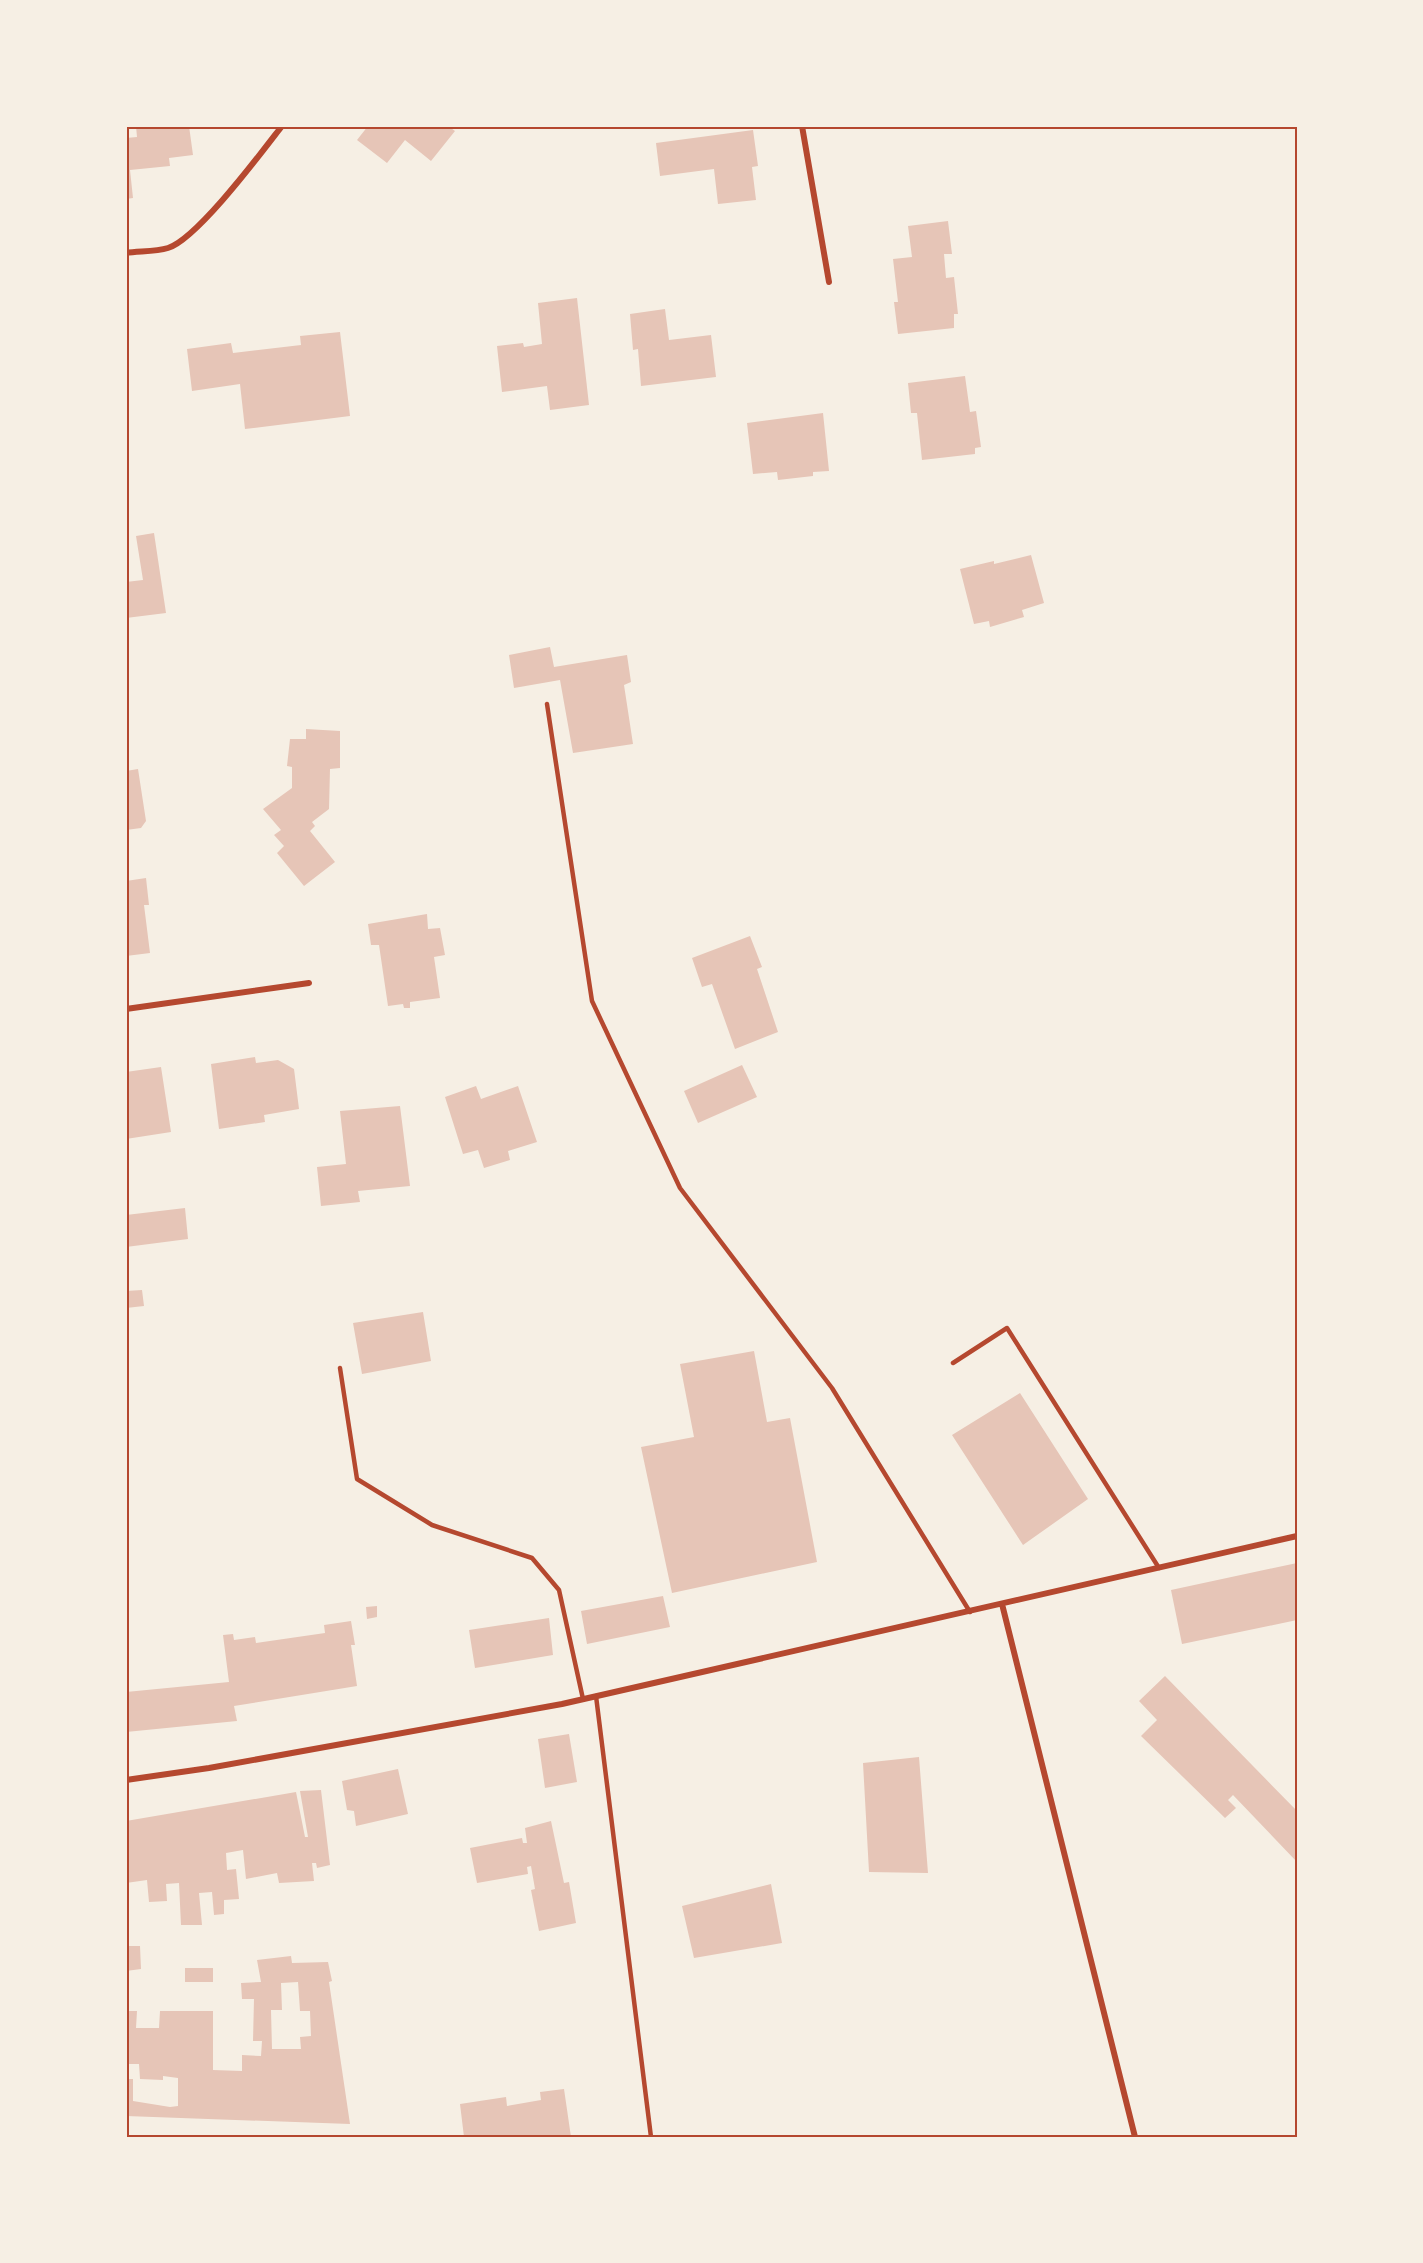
<svg xmlns="http://www.w3.org/2000/svg" width="1423" height="2263" font-family="'IBM Plex Sans',sans-serif">
<rect width="100%" height="100%" fill="#f6efe4"/>
<path fill="#e6c5b7" fill-rule="evenodd" d="M 136,126 L 189,126 L 193,155 L 169,158 L 170,166 L 130,170 L 133,198 L 126,199 L 126,138 L 137,137 Z
M 368,126 L 448,126 L 455,131 L 431,161 L 405,140 L 387,163 L 357,140 Z
M 753,130 L 758,166 L 752,167 L 756,200 L 718,204 L 714,169 L 660,176 L 656,143 Z
M 948,221 L 952,254 L 944,254 L 946,278 L 954,277 L 958,314 L 954,314 L 954,328 L 898,334 L 894,302 L 898,302 L 893,259 L 912,257 L 908,226 Z
M 577,298 L 589,405 L 550,410 L 547,386 L 502,392 L 497,346 L 523,343 L 524,347 L 542,344 L 538,303 Z
M 665,309 L 669,340 L 711,335 L 716,377 L 641,386 L 638,349 L 633,350 L 630,314 Z
M 340,332 L 350,416 L 245,429 L 240,384 L 192,391 L 187,349 L 231,343 L 233,353 L 301,345 L 300,336 Z
M 965,376 L 970,412 L 976,411 L 981,447 L 975,448 L 975,454 L 922,460 L 917,413 L 911,413 L 908,383 Z
M 823,413 L 829,471 L 813,472 L 813,476 L 778,480 L 777,472 L 753,474 L 747,423 Z
M 154,533 L 166,613 L 126,618 L 126,582 L 143,580 L 136,536 Z
M 1031,555 L 1044,603 L 1022,610 L 1024,617 L 990,627 L 989,621 L 974,624 L 960,569 L 994,561 L 994,564 Z
M 550,647 L 554,667 L 627,655 L 631,682 L 624,685 L 633,744 L 573,753 L 560,680 L 514,688 L 509,655 Z
M 306,729 L 340,731 L 340,768 L 330,769 L 329,809 L 312,822 L 315,826 L 310,831 L 335,862 L 304,886 L 277,853 L 284,846 L 274,835 L 281,830 L 263,809 L 292,788 L 292,767 L 287,766 L 290,739 L 306,739 Z
M 138,769 L 146,821 L 141,828 L 126,830 L 126,771 Z
M 146,878 L 149,905 L 144,905 L 150,953 L 126,956 L 126,881 Z
M 427,914 L 428,929 L 440,928 L 445,955 L 434,957 L 440,998 L 410,1002 L 410,1008 L 404,1008 L 403,1004 L 388,1006 L 379,945 L 371,945 L 368,924 Z
M 750,936 L 762,967 L 757,969 L 778,1032 L 735,1049 L 712,984 L 702,987 L 692,958 Z
M 255,1057 L 256,1063 L 278,1060 L 294,1069 L 299,1109 L 264,1115 L 265,1122 L 219,1129 L 211,1064 Z
M 742,1065 L 757,1097 L 698,1123 L 684,1091 Z
M 161,1067 L 171,1132 L 126,1139 L 126,1087 L 128,1086 L 126,1072 Z
M 476,1086 L 481,1099 L 518,1086 L 537,1142 L 508,1151 L 510,1160 L 484,1168 L 478,1150 L 463,1154 L 445,1097 Z
M 400,1106 L 410,1186 L 358,1191 L 360,1202 L 321,1206 L 317,1167 L 346,1164 L 340,1111 Z
M 185,1208 L 188,1239 L 126,1247 L 126,1215 Z
M 142,1290 L 144,1306 L 126,1308 L 126,1291 Z
M 423,1312 L 431,1361 L 362,1374 L 353,1323 Z
M 754,1351 L 767,1422 L 790,1418 L 817,1562 L 672,1593 L 641,1447 L 694,1437 L 680,1364 Z
M 1020,1393 L 1088,1499 L 1023,1545 L 952,1435 Z
M 1297,1563 L 1297,1620 L 1182,1644 L 1171,1590 Z
M 663,1596 L 670,1627 L 587,1644 L 581,1611 Z
M 377,1606 L 377,1617 L 367,1619 L 366,1607 Z
M 549,1618 L 553,1655 L 475,1668 L 469,1630 Z
M 351,1621 L 355,1645 L 351,1645 L 357,1686 L 234,1706 L 237,1721 L 126,1732 L 126,1692 L 229,1682 L 223,1635 L 233,1634 L 234,1640 L 255,1637 L 256,1643 L 325,1633 L 324,1625 Z
M 1165,1676 L 1297,1811 L 1297,1862 L 1233,1795 L 1228,1800 L 1236,1808 L 1225,1818 L 1141,1736 L 1157,1720 L 1139,1701 Z
M 569,1734 L 577,1782 L 545,1788 L 538,1739 Z
M 919,1757 L 928,1873 L 869,1872 L 863,1763 Z
M 398,1769 L 408,1814 L 356,1826 L 354,1811 L 347,1810 L 342,1781 Z
M 321,1790 L 330,1865 L 317,1868 L 316,1863 L 312,1863 L 314,1881 L 279,1883 L 277,1873 L 246,1879 L 243,1850 L 226,1853 L 227,1870 L 236,1869 L 239,1899 L 224,1900 L 224,1914 L 214,1915 L 212,1892 L 199,1893 L 202,1925 L 181,1925 L 179,1883 L 166,1884 L 167,1901 L 149,1902 L 147,1880 L 126,1883 L 126,1821 L 296,1792 L 305,1837 L 308,1837 L 300,1791 Z
M 551,1821 L 564,1883 L 569,1882 L 576,1923 L 539,1931 L 531,1890 L 535,1889 L 531,1866 L 527,1867 L 528,1874 L 477,1883 L 470,1848 L 522,1838 L 523,1843 L 527,1843 L 525,1828 Z
M 771,1884 L 782,1943 L 694,1958 L 682,1906 Z
M 126,1946 L 140,1946 L 141,1969 L 126,1971 Z
M 291,1956 L 292,1963 L 328,1962 L 332,1981 L 329,1982 L 350,2124 L 126,2116 L 126,2079 L 133,2079 L 133,2101 L 170,2107 L 178,2106 L 178,2078 L 163,2076 L 163,2080 L 140,2079 L 139,2064 L 126,2064 L 126,2011 L 137,2011 L 136,2028 L 159,2028 L 160,2011 L 213,2011 L 213,2070 L 242,2071 L 242,2055 L 261,2056 L 262,2041 L 253,2041 L 254,1999 L 242,1999 L 241,1983 L 261,1982 L 257,1960 ZM 298,1982 L 300,2011 L 310,2011 L 311,2036 L 300,2037 L 301,2049 L 272,2049 L 271,2010 L 282,2010 L 281,1983 Z
M 185,1968 L 213,1968 L 213,1982 L 185,1982 Z
M 564,2089 L 571,2137 L 464,2137 L 460,2104 L 506,2097 L 507,2106 L 541,2100 L 540,2092 Z"/>
<g fill="none" stroke-linecap="round" stroke-linejoin="round">
<path stroke="#b5482f" stroke-width="4.5" d="M 547,704 L 592,1001 L 680,1188 L 832,1388 L 970,1612
M 953,1363 L 1007,1328 L 1159,1568
M 340,1368 L 357,1479 L 432,1525 L 532,1558 L 559,1590 L 583,1699
M 596,1696 L 651,2137"/>
<path stroke="#b5482f" stroke-width="6" d="M 802,126 L 829,282
M 126,253 C 139,251 155,252 168,248 C 197,239 261,153 282,126
M 126,1009 L 309,983
M 1002,1604 L 1135,2137
M 126,1780 L 209,1768 L 562,1704 L 1297,1536"/>
</g>
<rect width="1423" height="2263" fill="none" stroke="#f6efe4" stroke-width="255"/>
<rect x="128" y="128" width="1168" height="2008" fill="none" stroke="#b5482f" stroke-width="2"/>
</svg>
